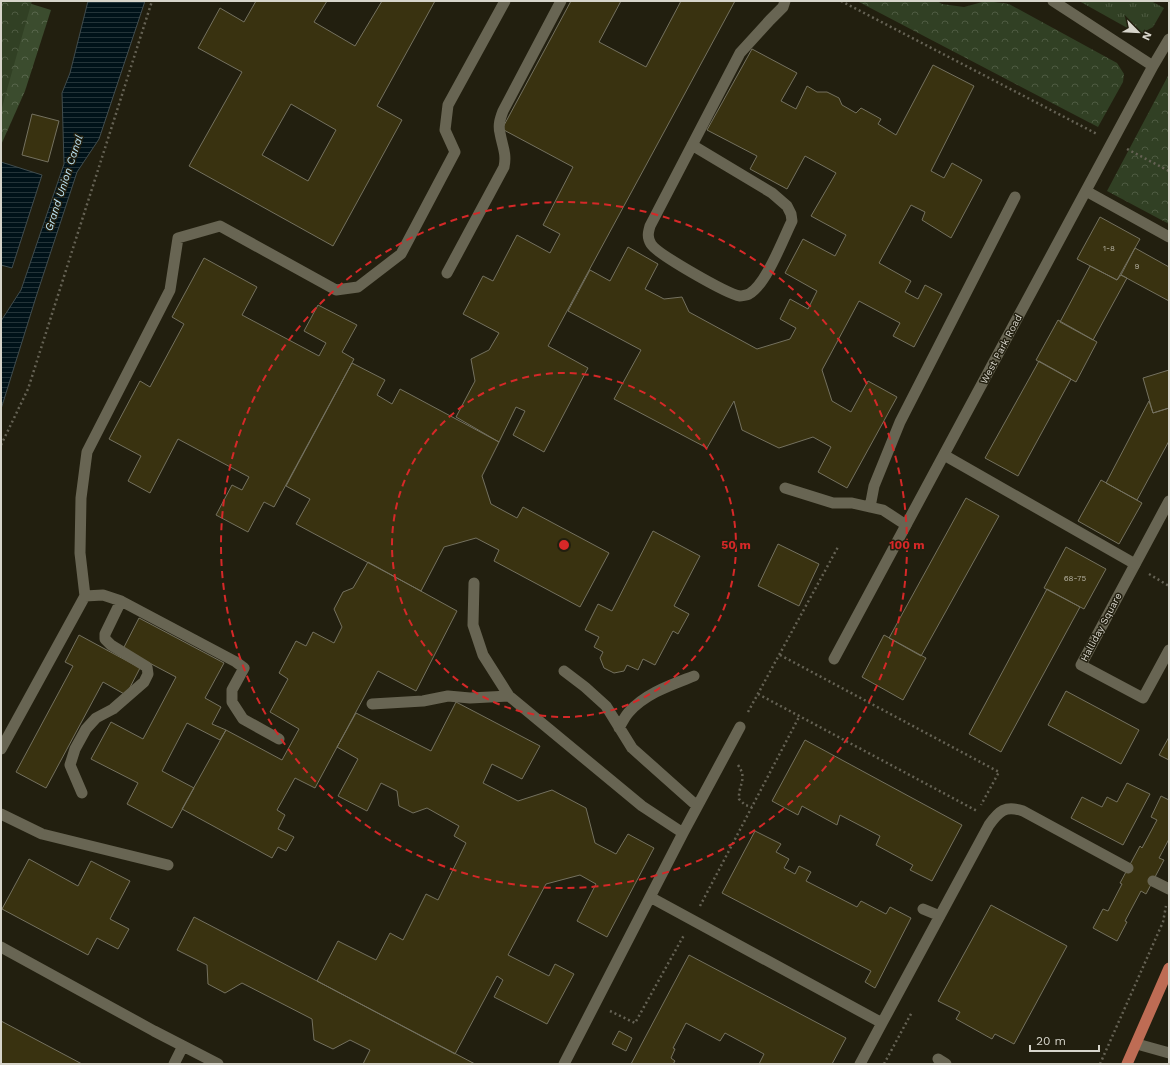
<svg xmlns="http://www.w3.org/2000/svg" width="1170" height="1065" font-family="'Work Sans',sans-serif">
<defs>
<pattern id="grass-tufts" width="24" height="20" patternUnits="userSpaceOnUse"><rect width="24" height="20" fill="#314024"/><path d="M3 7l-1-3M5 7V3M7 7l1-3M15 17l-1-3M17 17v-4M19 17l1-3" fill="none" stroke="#4e5b42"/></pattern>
<pattern id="forest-crowns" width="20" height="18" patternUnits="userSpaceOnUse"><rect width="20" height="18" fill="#3b4c2e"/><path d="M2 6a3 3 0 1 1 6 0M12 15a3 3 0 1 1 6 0" fill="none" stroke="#57654b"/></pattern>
<pattern id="park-crowns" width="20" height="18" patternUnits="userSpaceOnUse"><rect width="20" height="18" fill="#314024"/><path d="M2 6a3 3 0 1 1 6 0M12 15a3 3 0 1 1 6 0" fill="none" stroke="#4e5b42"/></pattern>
<pattern id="water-rules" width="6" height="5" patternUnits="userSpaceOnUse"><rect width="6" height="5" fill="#001219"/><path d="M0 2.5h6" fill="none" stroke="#243439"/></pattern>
</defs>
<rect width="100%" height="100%" fill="#221f0f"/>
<path fill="url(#grass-tufts)" d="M 1079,1 L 1151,1 L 1164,8 L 1153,27 L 1142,33 L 1131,30 Z"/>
<path fill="url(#forest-crowns)" d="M 22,1 L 51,10 L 25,91 L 1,145 L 1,19 Z"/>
<path fill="url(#park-crowns)" d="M 1,1 L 32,1 L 1,111 Z
M 857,1 L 937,1 L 942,4 L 964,7 L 986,1 L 1009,4 L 1117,63 L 1124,74 L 1123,82 L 1098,127 Z
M 1169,74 L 1169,224 L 1107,191 Z"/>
<path fill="url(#water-rules)" stroke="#404c4e" d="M 88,1 L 145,1 L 99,139 L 77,172 L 36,297 L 1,409 L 1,321 L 21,290 L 64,164 L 62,93 L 70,73 Z
M 1,162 L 42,175 L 12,268 L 1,265 Z"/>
<path fill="#393210" stroke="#74715f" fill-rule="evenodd" d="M 256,1 L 327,1 L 314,22 L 355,46 L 382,1 L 435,1 L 377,106 L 402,120 L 333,246 L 189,166 L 242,72 L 198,48 L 220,8 L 244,22 ZM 291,104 L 336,130 L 308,181 L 262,155 Z
M 571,1 L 621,1 L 599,42 L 646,67 L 681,1 L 735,1 L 548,346 L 588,368 L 544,452 L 513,435 L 525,411 L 516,407 L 499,442 L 456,417 L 475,381 L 471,359 L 489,350 L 499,333 L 463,314 L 483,276 L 493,281 L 517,235 L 550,253 L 560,234 L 543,225 L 573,167 L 502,129 Z
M 752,49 L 797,73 L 781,101 L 796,109 L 807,86 L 817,92 L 827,92 L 839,98 L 842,105 L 856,113 L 861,108 L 881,119 L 878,124 L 896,135 L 933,65 L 974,86 L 931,171 L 944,178 L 952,163 L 982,180 L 951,238 L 922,220 L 925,212 L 911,205 L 879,263 L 911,281 L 905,292 L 918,299 L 925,285 L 942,294 L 914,347 L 893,336 L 900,323 L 859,301 L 822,370 L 832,401 L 851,412 L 868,381 L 897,397 L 847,488 L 818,472 L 831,447 L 813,437 L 779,448 L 742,430 L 734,401 L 707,448 L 614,399 L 641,350 L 568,311 L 590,270 L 610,281 L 628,247 L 658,264 L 645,289 L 664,299 L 682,297 L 689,312 L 757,349 L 790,339 L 796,328 L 780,319 L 790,299 L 808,309 L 817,291 L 785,273 L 803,239 L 835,256 L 846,235 L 811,216 L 836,173 L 805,156 L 787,189 L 750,169 L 757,156 L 707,130 Z
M 32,114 L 59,121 L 48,162 L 22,155 Z
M 1100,217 L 1140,239 L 1117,280 L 1077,259 Z
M 1135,248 L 1169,267 L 1169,301 L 1121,275 Z
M 204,258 L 257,287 L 242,315 L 319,356 L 326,343 L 304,331 L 318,305 L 357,325 L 342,352 L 354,359 L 274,507 L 264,502 L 248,532 L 216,515 L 232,485 L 242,490 L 249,477 L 178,439 L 150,493 L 128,481 L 141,456 L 109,439 L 140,381 L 150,387 L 184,324 L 172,317 Z
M 1090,266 L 1117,280 L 1121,275 L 1127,278 L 1093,340 L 1060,322 Z
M 1058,320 L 1097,342 L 1076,382 L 1036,360 Z
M 1039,361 L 1071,379 L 1018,476 L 985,458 Z
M 352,363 L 385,380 L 377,395 L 392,404 L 400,389 L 499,442 L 482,476 L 491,504 L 517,518 L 523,507 L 609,553 L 580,607 L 494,561 L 499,550 L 476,538 L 444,547 L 421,591 L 296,524 L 310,499 L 286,486 Z
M 1169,370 L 1169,408 L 1153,413 L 1143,378 Z
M 1149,401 L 1153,413 L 1169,408 L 1169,441 L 1137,500 L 1106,483 Z
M 1101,480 L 1142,503 L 1119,544 L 1078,521 Z
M 966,498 L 999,516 L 921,656 L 889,638 Z
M 653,531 L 700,556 L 674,606 L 689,614 L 678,634 L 673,631 L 655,665 L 643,659 L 638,670 L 627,665 L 624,671 L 614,673 L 604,668 L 600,658 L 603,652 L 594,647 L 599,637 L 585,630 L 598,604 L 612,611 Z
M 778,544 L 819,564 L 799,606 L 758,586 Z
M 1066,547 L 1106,569 L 1084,609 L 1044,588 Z
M 368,562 L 457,611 L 416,691 L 378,671 L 315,788 L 295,778 L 277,810 L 285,815 L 278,829 L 294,837 L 286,851 L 278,847 L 272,858 L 182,809 L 226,730 L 282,760 L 299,729 L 270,712 L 288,679 L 279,673 L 296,641 L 306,646 L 313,632 L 334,643 L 342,627 L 334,609 L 343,592 L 353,588 Z
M 1047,589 L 1080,607 L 1001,752 L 969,734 Z
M 139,618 L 224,663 L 205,698 L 221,707 L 212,724 L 226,730 L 220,740 L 187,723 L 162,771 L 194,788 L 172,828 L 127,804 L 138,783 L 91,759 L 111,722 L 143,739 L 176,677 L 123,649 Z
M 79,635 L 140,668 L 126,695 L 103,682 L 46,788 L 16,772 L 73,666 L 65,662 Z
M 884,635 L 926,658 L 903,700 L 862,677 Z
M 1066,691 L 1139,730 L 1121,764 L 1048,725 Z
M 456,702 L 540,746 L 522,779 L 492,764 L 483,783 L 518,801 L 552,790 L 586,808 L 595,843 L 616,854 L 628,834 L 654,848 L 607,937 L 577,921 L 596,884 L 580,875 L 546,884 L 508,955 L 549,976 L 555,964 L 574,974 L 547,1024 L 494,997 L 503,980 L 497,976 L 455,1054 L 317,981 L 338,941 L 376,960 L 390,933 L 403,940 L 426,894 L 438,900 L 466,843 L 454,836 L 459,826 L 427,808 L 413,813 L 399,806 L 397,791 L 381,783 L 367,811 L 338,796 L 358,759 L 337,747 L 356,713 L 431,751 Z
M 1169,737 L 1169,760 L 1159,755 Z
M 805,740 L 962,825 L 932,881 L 910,870 L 913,865 L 876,845 L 880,836 L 840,815 L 837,825 L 802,806 L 798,815 L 772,801 Z
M 1127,783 L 1150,794 L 1123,845 L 1071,818 L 1082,797 L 1102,807 L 1107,797 L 1117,802 Z
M 1161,796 L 1169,800 L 1169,839 L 1159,858 L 1164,860 L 1146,894 L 1141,891 L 1125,921 L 1127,922 L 1117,941 L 1093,928 L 1103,909 L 1108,911 L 1122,884 L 1120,883 L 1140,846 L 1142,848 L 1157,820 L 1151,817 Z
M 755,831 L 781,844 L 776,852 L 789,859 L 784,868 L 795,874 L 799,866 L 811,872 L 806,881 L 857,907 L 861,901 L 886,914 L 890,907 L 911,918 L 875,988 L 865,982 L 871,971 L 722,893 Z
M 29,859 L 78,886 L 91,861 L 130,881 L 110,919 L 129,929 L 118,949 L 97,938 L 88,955 L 2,909 Z
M 991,905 L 1067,946 L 1014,1044 L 995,1034 L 992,1039 L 956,1019 L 960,1012 L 938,1001 Z
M 194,917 L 317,981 L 475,1064 L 363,1064 L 370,1050 L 350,1040 L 333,1049 L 314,1040 L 312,1019 L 242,983 L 225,993 L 208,984 L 207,965 L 177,950 Z
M 689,955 L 846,1038 L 832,1064 L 759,1064 L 764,1054 L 725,1033 L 720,1041 L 686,1023 L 673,1048 L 675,1049 L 671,1058 L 675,1061 L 673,1064 L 631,1064 Z
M 1,1021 L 82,1064 L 1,1064 Z
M 619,1031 L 632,1038 L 626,1051 L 612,1044 Z"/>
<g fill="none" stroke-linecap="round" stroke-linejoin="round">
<path stroke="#656254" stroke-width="2.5" stroke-dasharray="2 3" stroke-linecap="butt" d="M 841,1 L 1097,134
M 1127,149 L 1169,171
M 1,445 L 28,389 L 152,1
M 1149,574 L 1169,586
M 780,655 L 999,772 L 981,805
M 758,694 L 977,811
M 748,712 L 838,547
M 738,765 C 748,779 738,785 739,799 L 745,805 L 752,807
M 700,906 L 799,717
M 610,1011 L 635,1023 L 684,935
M 884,1064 L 912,1012
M 1100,1064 L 1163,922 L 1166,906"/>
<path stroke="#686553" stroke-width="11" d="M 692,145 L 772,193 L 787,206 L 791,214 L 792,221 C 783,239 766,285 749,294 C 747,295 741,296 740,296 C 727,294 657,254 651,244 C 647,237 648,233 650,226 L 740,53 L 770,20 L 783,7 L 785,1
M 447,273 L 504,167 C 507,154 502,145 500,133 C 498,125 500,119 503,111 L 561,1
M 785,488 L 833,503 L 852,503 L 883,510 L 906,525
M 1169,501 L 1081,665 L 1143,698 L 1169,650
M 870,507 L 874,486 L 900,422 L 1015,197
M 474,583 L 473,625 L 483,655 L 509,696 L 642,806 L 683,833
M 85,596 L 103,595 L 121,601 L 236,662 L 244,668 L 232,690 L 232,702 L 243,719 L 279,739
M 564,671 L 585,687 L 606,706 L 632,748 L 697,806
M 372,704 L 423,701 L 448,696 L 470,698 L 509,696
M 619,728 C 622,723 625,716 629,712 C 646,693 671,685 694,676
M 1,749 L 85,596 L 80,553 L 81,498 L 87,452 L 170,290 L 178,238 L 220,226 L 336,290 L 358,287 L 401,254 L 455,152 L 445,130 L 448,105 L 505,1
M 82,793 L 70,765 L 75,749 L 86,729 L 96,718 L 113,709 L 144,682 L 148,674 L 147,667 L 111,645 L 105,639 L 105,634 L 121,601
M 1,814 L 42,834 L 168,865
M 1153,881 L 1169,889
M 650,897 L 882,1023 L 860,1064
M 923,909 L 940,916
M 1,947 L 154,1031 L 218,1064
M 882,1023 L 989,825 C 999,811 1005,805 1023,811 L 1128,868
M 1137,1044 L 1169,1053
M 938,1059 L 946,1064
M 174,1064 L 183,1046
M 564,1064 L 683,833 L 740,727"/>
<path stroke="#686553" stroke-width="11" d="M 1053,1 L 1153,66
M 1086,191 L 1169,237
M 944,455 L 1135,564
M 834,659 L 1153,66 L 1169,39"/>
<path stroke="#be6c54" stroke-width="11" d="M 1127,1064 L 1169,968"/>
</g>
<g fill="none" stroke="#d62828" stroke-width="2" stroke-dasharray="7 5">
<circle cx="564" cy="545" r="172"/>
<circle cx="564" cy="545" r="343"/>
</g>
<g text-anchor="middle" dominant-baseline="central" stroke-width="3" stroke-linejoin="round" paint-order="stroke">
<g font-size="8" fill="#b0ac9c">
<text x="1109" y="248">1-8</text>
<text x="1137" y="266">9</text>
<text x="1075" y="578">68-75</text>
</g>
<g font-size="10" fill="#d7d5cb" stroke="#221f0f">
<text transform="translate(1001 349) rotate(-62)">West Park Road</text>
<text transform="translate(1101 627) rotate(-62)">Halliday Square</text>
</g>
<g font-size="11" font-style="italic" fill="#bde6f8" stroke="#221f0f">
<text transform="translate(64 183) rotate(-72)">Grand Union Canal</text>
</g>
</g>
<circle cx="564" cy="545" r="6" fill="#d62828" stroke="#221f0f" stroke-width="2"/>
<g font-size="12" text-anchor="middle" font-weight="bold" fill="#d62828" stroke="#221f0f" stroke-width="3" stroke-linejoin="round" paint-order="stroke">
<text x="736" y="549">50 m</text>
<text x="907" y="549">100 m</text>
</g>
<rect width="1170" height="1065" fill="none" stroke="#d7d5cb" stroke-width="4"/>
<g transform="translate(1138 32) rotate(114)" stroke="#221f0f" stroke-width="3" paint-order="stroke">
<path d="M0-3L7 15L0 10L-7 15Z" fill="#d7d5cb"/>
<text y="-6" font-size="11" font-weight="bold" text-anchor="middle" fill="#d7d5cb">N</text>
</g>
<path d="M1030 1045v6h69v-6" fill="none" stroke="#d7d5cb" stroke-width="2"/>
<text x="1036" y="1045" font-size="12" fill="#d7d5cb" stroke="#221f0f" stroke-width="3" paint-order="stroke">20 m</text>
</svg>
